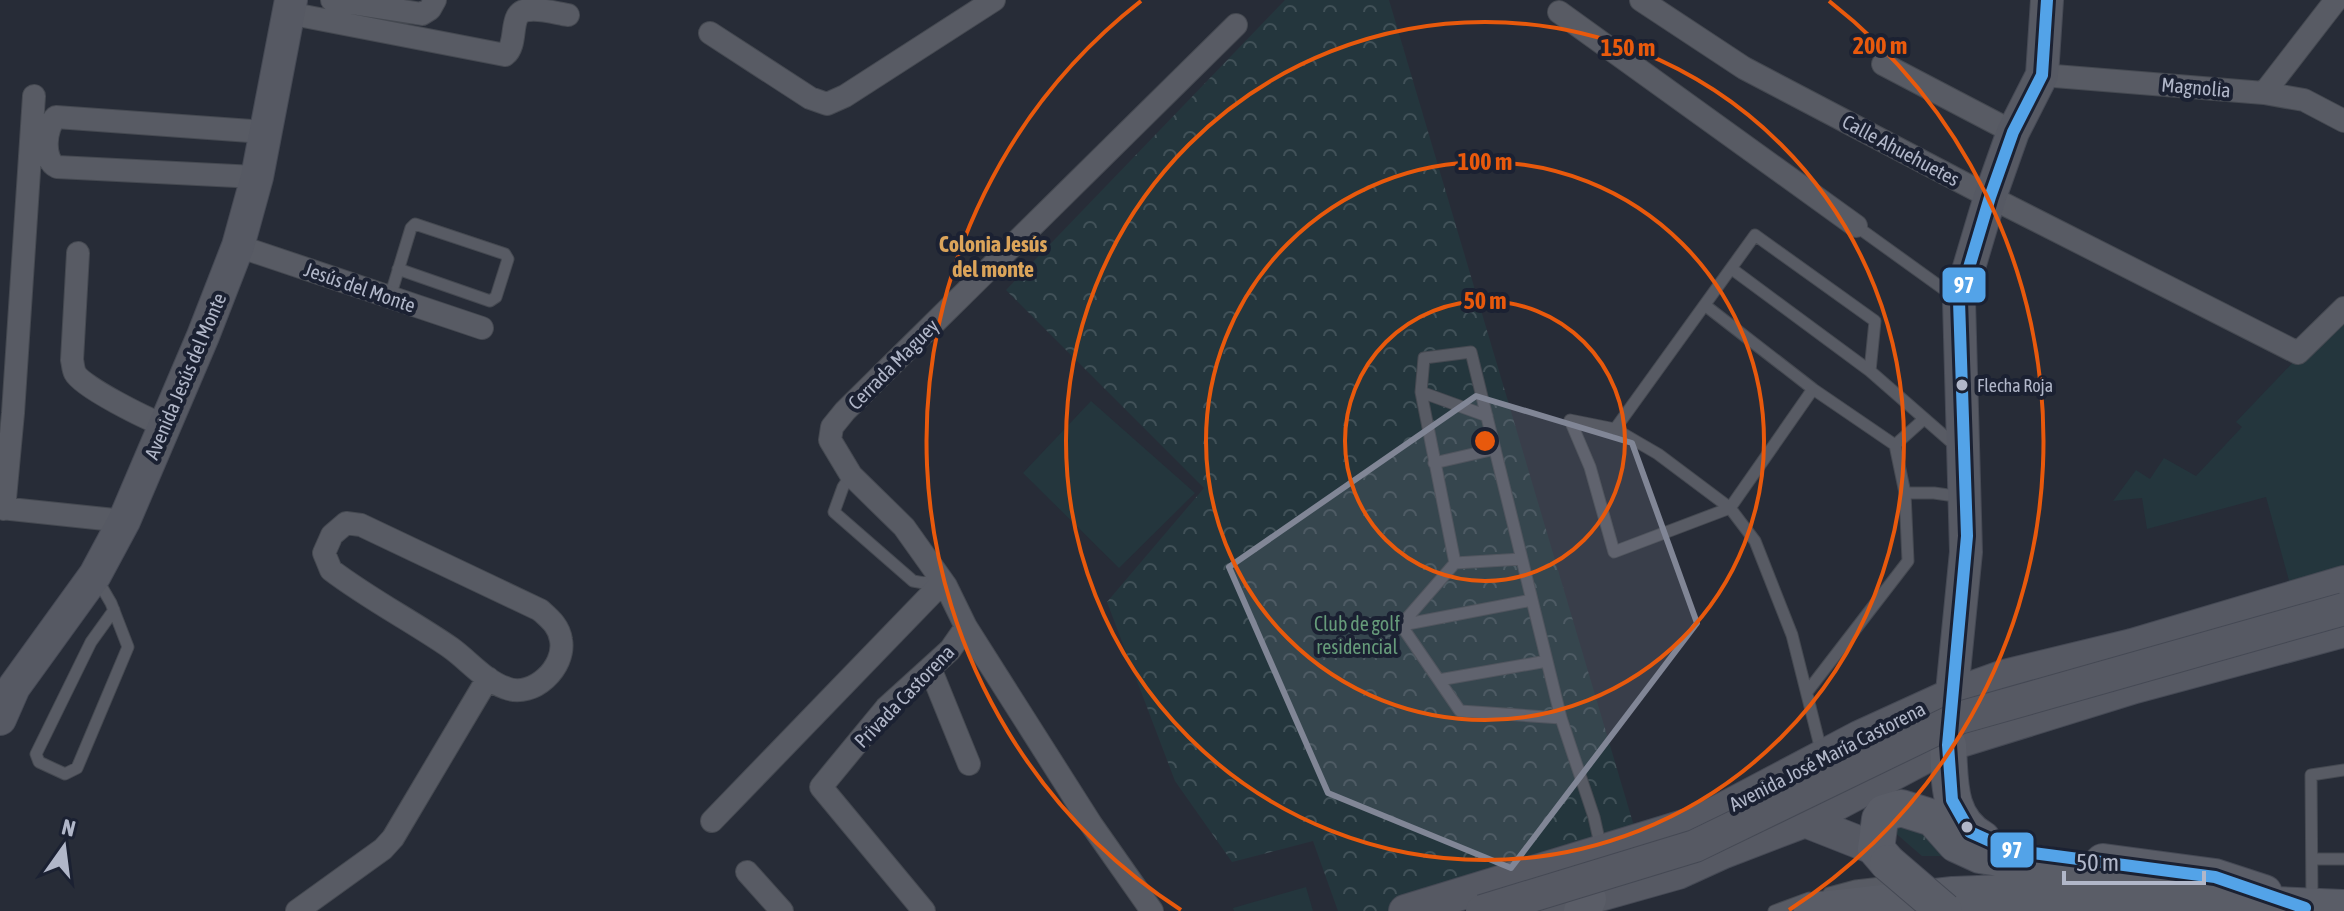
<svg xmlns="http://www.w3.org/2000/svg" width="2344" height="911" font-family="'Asap Condensed',sans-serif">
<defs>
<pattern id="park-crowns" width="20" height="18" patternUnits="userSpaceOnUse" patternTransform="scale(2)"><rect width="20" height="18" fill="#24363d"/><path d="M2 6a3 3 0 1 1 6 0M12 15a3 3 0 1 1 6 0" fill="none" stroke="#415158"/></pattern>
</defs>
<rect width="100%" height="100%" fill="#272c37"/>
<path fill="url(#park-crowns)" d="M 1285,0 L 1389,0 L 1636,833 L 1391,911 L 1338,911 L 1313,841 L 1232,862 L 1175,781 L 1107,602 L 1204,488 L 1006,290 Z
M 1895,816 L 1978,856 L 1922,856 L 1892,830 Z"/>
<path fill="#24363d" d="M 2344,309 L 2344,574 L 2291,588 L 2266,497 L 2147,529 L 2142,498 L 2113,501 L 2136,470 L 2150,479 L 2164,458 L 2196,476 L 2242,427 L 2236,422 Z
M 1091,401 L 1195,493 L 1119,568 L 1023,473 Z
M 1306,887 L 1313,911 L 1234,911 L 1233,908 Z"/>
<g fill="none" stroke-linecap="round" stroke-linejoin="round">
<defs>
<path id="lane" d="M 1856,226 L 1956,298
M 1732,269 L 1870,371 L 1957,447
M 390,297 L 411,228 L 415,224 L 505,254 L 508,259 L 496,297 L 490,301 L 398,269
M 1706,306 L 1813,389 L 1895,445 L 1905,493 L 1908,561 L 1807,692
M 1813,389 L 1730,508 L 1614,552 L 1590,467 L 1570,420 L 1615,429 L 1658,454 L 1730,508 L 1755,541 L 1792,635 L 1822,754
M 1421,392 L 1487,416
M 1615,429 L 1755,235 L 1875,321 L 1870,371
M 1895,445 L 1924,419
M 1434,463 L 1495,449
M 851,475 L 843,487 L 834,512 L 913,581 L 924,583 L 939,578
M 1905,493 L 1934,493 L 1962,497
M 1455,563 L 1421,392 L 1424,358 L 1471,352 L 1561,718 L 1594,817 L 1601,848
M 97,579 L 111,603 L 128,647 L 77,768 L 65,774 L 39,762 L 36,754 L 91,642 L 114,610
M 1401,625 L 1460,711 L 1561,718
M 1401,625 L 1455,563 L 1522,559
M 1402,625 L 1532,600
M 1439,680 L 1547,661
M 2312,859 L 2344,859
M 1829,893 L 1855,886 L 1899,881
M 2312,901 L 2311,775 L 2344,770
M 1774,911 L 1809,898"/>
<path id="street" d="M 332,0 L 422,14 L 430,9 L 435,0
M 1641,0 L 1744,68 L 1990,197 L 2298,353 L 2344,308
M 1559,12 L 1856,226
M 288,13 L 505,55 C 520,43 506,10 530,10 C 542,9 556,13 568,15
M 710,33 L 810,98 L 827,104 L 845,96 L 994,0
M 1883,64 L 2013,132
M 2042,75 L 2264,93 L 2304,100 L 2344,121
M 2264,93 L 2336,0
M 257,177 L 57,167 C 42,160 45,127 56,117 L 265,132
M 238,246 L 482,328
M 78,253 L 72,360 C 73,364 73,369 75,373 C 82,387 147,419 164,425
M 0,508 L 124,521
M 4,509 L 13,413 L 34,96
M 346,523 L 361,525 L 540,610 C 550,619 559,626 561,640 C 566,667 533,699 506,688 C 485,681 469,661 451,648 C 412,621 369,599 331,570 L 324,553 L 332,535 Z
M 930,668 L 969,764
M 712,821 L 943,582
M 747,872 L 782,911
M 297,911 L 383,849 L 393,838 L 488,678
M 924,911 L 821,787 L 886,708 L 950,650 L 966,627
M 1152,911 L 1091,824 L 966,627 L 946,586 L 904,527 L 851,475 L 830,440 L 832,427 L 845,411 L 1236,25"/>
<path id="secondary" d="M 1950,712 L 1966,552 L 1959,301 L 1990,197 L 2013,132 L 2042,75 L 2047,0
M 0,719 L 14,687 L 95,575 L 124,521 L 203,336 L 238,246 L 257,177 L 291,0
M 1805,821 L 1876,849
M 1405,911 L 1700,821 L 1859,737 L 1951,695 L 2004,676 L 2132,645 L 2344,582
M 1543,911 L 1678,873 L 1724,852 L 1805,821 L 1948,745 L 2135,687 L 2344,631"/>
<path id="primary" d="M 1948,745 C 1950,781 1947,819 1982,839
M 2103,862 L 2215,877 L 2264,893
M 1888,863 L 1876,849 L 1880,819 L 1884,813 L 1901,808 L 1933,818 L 1956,844 L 1980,855 L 2129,878
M 1582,911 L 1588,899
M 1812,911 L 1953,895 L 2003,893 L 2344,908"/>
</defs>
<use href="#lane" stroke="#454951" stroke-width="13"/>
<use href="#street" stroke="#454951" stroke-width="24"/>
<use href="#secondary" stroke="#454954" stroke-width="34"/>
<use href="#primary" stroke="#454954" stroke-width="38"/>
<use href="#lane" stroke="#585b64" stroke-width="11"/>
<use href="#street" stroke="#585b64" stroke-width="22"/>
<use href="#secondary" stroke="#565963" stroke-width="32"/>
<use href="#primary" stroke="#5a5d67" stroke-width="36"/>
<defs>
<path id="secondary-bridge" d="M 1482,911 L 1695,846 L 1959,718 L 2344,609"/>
<path id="primary-bridge" d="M 1888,863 L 1944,911"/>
</defs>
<use href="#secondary-bridge" stroke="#454954" stroke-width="34" stroke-linecap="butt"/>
<use href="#primary-bridge" stroke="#454954" stroke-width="38" stroke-linecap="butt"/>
<use href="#secondary-bridge" stroke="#565963" stroke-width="32"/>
<use href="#primary-bridge" stroke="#5a5d67" stroke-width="36"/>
<defs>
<path id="bus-1" d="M 2047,0 L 2042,75 L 2013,132 L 1990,197 L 1959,301 L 1967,536 L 1948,745 L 1952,800 L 1970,832 L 2010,850 L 2215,877 L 2305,908"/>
</defs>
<use href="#bus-1" stroke="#1b2132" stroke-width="18"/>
<use href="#bus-1" stroke="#53a3e8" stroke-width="12"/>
</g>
<path fill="#818696" fill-opacity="0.2" stroke="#818696" stroke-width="6" stroke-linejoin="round" d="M 1476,396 L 1632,443 L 1697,623 L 1511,868 L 1328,793 L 1229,567 Z"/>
<g fill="none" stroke="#e8590c" stroke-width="4">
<circle cx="1485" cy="441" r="140"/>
<circle cx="1485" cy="441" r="279"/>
<circle cx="1485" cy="441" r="419"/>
<path d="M1181 910A559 559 0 0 1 1141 1M1829 1A559 559 0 0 1 1789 910"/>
</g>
<g fill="#b1b7c9" stroke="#1b2132" stroke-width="3">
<circle cx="1962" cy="385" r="7"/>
<circle cx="1967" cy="827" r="7"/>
</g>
<g text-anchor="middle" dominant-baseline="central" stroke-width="8" stroke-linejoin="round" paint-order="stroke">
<g font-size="18" fill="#b1b7c9" stroke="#1b2132" text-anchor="start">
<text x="1977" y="385">Flecha Roja</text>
</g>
<g font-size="20" fill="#b1b7c9" stroke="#1b2132">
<text transform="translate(2196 87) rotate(5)">Magnolia</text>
<text transform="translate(1901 150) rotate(28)">Calle Ahuehuetes</text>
<text transform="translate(360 287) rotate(19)">Jesús del Monte</text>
<text transform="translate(893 364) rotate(-45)">Cerrada Maguey</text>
<text transform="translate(185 376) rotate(-67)">Avenida Jesús del Monte</text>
<text transform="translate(904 696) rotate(-46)">Privada Castorena</text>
<text transform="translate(1827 756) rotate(-27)">Avenida José María Castorena</text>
</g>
<g font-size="20" fill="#669b7a" stroke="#1b2132">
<text x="1357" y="623">Club de golf<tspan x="1357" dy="23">residencial</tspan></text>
</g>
<g font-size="22" font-weight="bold" fill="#dba45a" stroke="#1b2132">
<text x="993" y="244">Colonia Jesús<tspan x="993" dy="25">del monte</tspan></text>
</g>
</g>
<circle cx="1485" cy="441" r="12" fill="#e8590c" stroke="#1b2132" stroke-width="4"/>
<g font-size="24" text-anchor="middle" font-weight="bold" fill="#e8590c" stroke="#1b2132" stroke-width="8" stroke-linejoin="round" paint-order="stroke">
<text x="1880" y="54">200 m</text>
<text x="1628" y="56">150 m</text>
<text x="1485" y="170">100 m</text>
<text x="1485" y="309">50 m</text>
</g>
<g stroke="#1b2132" stroke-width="3">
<rect x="1941" y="266" width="46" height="38" rx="8" fill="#53a3e8"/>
<rect x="1989" y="831" width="46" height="38" rx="8" fill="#53a3e8"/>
</g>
<g font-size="22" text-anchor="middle" font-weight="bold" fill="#fff">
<text x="1964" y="293">97</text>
<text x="2012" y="858">97</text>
</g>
<g transform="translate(64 847) rotate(14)" stroke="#1b2132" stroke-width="6" paint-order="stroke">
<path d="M0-6L14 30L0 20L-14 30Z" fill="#b1b7c9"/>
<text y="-12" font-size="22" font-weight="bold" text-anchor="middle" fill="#b1b7c9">N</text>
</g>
<path d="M2064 871v12h140v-12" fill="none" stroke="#b1b7c9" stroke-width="4"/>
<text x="2076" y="871" font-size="24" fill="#b1b7c9" stroke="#1b2132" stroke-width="6" paint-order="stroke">50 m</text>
</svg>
